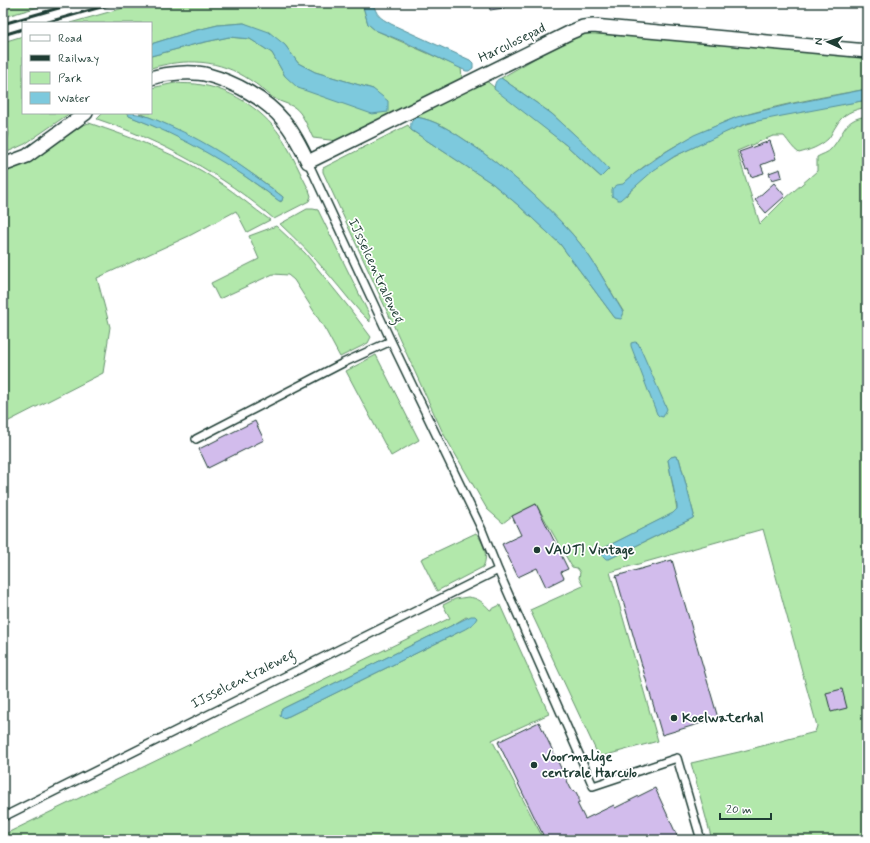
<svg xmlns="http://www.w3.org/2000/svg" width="870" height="843" font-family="Mynerve,sans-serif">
<rect width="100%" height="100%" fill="#fff"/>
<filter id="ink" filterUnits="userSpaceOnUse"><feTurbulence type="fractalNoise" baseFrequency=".025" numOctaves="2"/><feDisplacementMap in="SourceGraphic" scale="8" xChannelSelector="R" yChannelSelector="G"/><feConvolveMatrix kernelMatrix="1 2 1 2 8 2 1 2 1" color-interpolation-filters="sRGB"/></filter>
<g filter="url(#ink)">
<path fill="#b2e8ab" stroke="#689270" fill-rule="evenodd" d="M 3,3 L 53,3 L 3,17 Z
M 141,3 L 362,3 L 368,24 L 375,30 L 461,68 L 462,78 L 392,115 L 338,141 L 313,138 C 308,128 303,113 294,107 C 287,103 279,102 272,97 C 265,91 258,85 250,80 C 219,59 186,58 151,68 L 151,56 L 196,44 L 229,37 L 250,39 L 272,53 L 285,76 L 373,89 L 315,72 L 298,63 L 285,45 L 244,23 L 218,25 L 193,31 L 151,44 L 151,23 L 70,23 Z
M 592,32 L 867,54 L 867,89 C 824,97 780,104 739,117 C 731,119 723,123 716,126 C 682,140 650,159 623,184 L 626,196 C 643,175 667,159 692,148 C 710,139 728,130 747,124 C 785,112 828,107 867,100 L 867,107 C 853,110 843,113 836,126 C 833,130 831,136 828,139 C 819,147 810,150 799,153 C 793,149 789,142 784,136 L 773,136 L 737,151 L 760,224 L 786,198 L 817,171 L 817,157 C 822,154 828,153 831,149 C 846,132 842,120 867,116 L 867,840 L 712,840 L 691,763 L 739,752 L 815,732 L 817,726 L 763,529 L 610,572 L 658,741 L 599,757 L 530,610 L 583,586 L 579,578 L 580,572 L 577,568 L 572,567 L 536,504 L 512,516 L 503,523 L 487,509 L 443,433 L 323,172 L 323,168 L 408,125 L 411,130 L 493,184 L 518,205 L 560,244 L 615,318 L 623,315 L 623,311 C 607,286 593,258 573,235 C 541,199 505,167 465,140 C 450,130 435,120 416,117 L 422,110 L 484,79 L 566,145 L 594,171 L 601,177 L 608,169 L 577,137 L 552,114 L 501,78 L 570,38 ZM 675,456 L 679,458 L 694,515 L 693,518 L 609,559 L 602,549 L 674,513 L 677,509 L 668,460 L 671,457 Z
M 23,36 L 23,113 L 70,113 L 25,144 L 3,154 L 3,142 L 7,140 C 11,133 8,126 3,121 L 3,42 Z
M 175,83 C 184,84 194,83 202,85 C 234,90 267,113 284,141 C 293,156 300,173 309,190 L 311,196 L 309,201 L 274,219 C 222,174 162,141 97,119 L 103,113 L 127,113 L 129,116 L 169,132 L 212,155 L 235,169 L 281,202 L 283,197 C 239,162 190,133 139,113 L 151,113 L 151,88 Z
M 89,123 C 133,138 181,155 219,182 C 237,194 253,208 270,220 L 247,232 L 236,211 L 189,236 L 97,278 L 110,327 L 103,373 L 3,424 L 3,172 L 23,165 L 83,125 Z
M 307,209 L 313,209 L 318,210 L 368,312 L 370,317 L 370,322 C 355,308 343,291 329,275 C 314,257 297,240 280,224 Z
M 276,226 L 305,253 L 347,305 L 371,337 L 368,343 L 340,357 L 326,331 L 310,305 L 294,280 L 288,275 L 273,274 L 219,299 L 211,283 L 259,259 L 249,236 Z
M 376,355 L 419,440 L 391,456 L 346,371 Z
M 476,533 C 483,542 489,555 483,567 L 437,591 L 421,559 Z
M 468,597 C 478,598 483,602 490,610 L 500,605 L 549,714 L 492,740 L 544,840 L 3,840 L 3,835 L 450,618 L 443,605 L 455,599 ZM 466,617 L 476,621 L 471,625 L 457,633 L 289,716 L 283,718 L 281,710 L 284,708 L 453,625 Z"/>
<path fill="#7dc9dd" stroke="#579199" d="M 362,3 L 373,3 C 377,16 379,17 391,24 L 470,60 L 473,63 L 473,68 L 469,71 L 466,71 L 407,43 L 375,30 L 368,24 Z
M 244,23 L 269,32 L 285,45 L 298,63 L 315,72 L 373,89 L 388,101 L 388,112 L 372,114 L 298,88 L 285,76 L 272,53 L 250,39 L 229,37 L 196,44 L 151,56 L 151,44 L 193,31 L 218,25 Z
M 501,78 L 552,114 L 587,146 L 609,169 L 601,177 L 566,145 L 494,89 C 495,83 495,80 501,78 Z
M 867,89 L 867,100 L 782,116 L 748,123 L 731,130 L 675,156 L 654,170 L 620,200 L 618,200 L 612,196 L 612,189 L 617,185 L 623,184 L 634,174 L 667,151 L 694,135 L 737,117 L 791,104 Z
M 127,113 C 143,113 154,119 168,125 C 210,143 247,169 283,197 L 282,201 L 279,201 C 233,165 183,137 129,116 Z
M 416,117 C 435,120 450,130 465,140 C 505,167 541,199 573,235 C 593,258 607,286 623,312 L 623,315 L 621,319 L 615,318 L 560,244 L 518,205 L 493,184 L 411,130 C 410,123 411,121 416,117 Z
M 635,342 L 638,343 L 667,409 L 663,417 L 659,416 L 657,414 L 631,346 L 631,343 Z
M 675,456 L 679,458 L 694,515 L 693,518 L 609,559 L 606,559 L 602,555 L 601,552 L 602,549 L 673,513 L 677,509 L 677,506 L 668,460 L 671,457 Z
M 471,616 L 475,616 L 477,618 C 473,626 465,629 457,633 L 289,716 L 283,718 L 280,716 L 281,710 L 284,708 Z"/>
<path fill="#d2bcec" stroke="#1f3d34" d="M 489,3 L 504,3 L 504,8 L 490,10 Z
M 770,141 L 776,159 L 761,165 L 764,173 L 751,177 L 748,169 L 746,170 L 739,152 Z
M 780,169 L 782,177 L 772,180 L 769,173 Z
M 774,183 L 785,196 L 766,213 L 755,200 Z
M 255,421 L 264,440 L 208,468 L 199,449 Z
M 536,504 L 568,569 L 561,572 L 564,578 L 546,587 L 537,568 L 518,577 L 502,544 L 521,535 L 512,516 Z
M 672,560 L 718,718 L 662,735 L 616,576 Z
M 842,689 L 847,708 L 831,712 L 826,693 Z
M 539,722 L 571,789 L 576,792 L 579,798 L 579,803 L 577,803 L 585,819 L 614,805 L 615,808 L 655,788 L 679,840 L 540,840 L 538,837 L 543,835 L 498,742 Z"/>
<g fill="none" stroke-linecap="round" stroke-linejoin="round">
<defs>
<path id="service" d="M 308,162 L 391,341 L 482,530 L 498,570 L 593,786 L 677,758 L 701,840
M 196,439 L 343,363 L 391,341
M 3,817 L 498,570"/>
<path id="minor" d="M 151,78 C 166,73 193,71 208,75 C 234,82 266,99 283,120 C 294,132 301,148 308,162 L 571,32 L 583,27 L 593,26 L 867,51
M 3,165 L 27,156 L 86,113"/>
</defs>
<use href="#service" stroke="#1f3d34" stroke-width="10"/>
<use href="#minor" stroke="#1f3d34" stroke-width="16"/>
<use href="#service" stroke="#fff" stroke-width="7"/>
<use href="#minor" stroke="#fff" stroke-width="13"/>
<path stroke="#1f3d34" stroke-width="3" d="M 45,23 L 115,3
M 3,24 L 76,3
M 3,35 L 23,29"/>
</g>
</g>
<g fill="#1f3d34" stroke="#fff" stroke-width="1.5">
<circle cx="537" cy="550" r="4"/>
<circle cx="674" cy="718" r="4"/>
<circle cx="534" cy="765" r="4"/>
</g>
<g text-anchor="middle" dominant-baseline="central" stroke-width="3.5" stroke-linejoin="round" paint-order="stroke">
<g font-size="14" fill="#1f3d34" stroke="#fff">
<text transform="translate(512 43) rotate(-26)">Harculosepad</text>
<text transform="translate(376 271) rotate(65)">IJsselcentraleweg</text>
<text transform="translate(243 679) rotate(-27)">IJsselcentraleweg</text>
</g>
<g font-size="14" font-weight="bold" fill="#1f3d34" stroke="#fff" text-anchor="start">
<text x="545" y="550">VAUT! Vintage</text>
<text x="682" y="718">Koelwaterhal</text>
<text x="542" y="757">Voormalige<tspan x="542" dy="16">centrale Harculo</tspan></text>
</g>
</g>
<rect width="870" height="843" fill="none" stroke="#fff" stroke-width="16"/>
<rect x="8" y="8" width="854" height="827" fill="none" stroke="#1f3d34" stroke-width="1.5" filter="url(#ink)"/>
<rect x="22" y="22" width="130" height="92" fill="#ffffff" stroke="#a5b1ae"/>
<rect x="30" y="35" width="20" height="6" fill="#ffffff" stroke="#a5b1ae"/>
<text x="58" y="42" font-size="12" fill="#1f3d34">Road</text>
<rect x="30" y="55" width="20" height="6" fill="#1f3d34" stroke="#a5b1ae"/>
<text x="58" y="62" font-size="12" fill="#1f3d34">Railway</text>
<rect x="30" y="72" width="20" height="12" fill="#b2e8ab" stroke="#a5b1ae"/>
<text x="58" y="82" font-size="12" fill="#1f3d34">Park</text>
<rect x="30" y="92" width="20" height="12" fill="#7dc9dd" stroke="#a5b1ae"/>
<text x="58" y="102" font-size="12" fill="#1f3d34">Water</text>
<g transform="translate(828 42) rotate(273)" stroke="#ffffff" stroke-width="3" paint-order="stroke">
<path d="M0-3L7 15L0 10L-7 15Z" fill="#1f3d34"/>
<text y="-6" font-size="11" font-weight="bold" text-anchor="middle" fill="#1f3d34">N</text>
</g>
<path d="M720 813v6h51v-6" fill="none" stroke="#1f3d34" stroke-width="2"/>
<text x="726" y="813" font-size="12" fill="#1f3d34" stroke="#ffffff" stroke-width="3" paint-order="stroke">20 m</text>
</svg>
